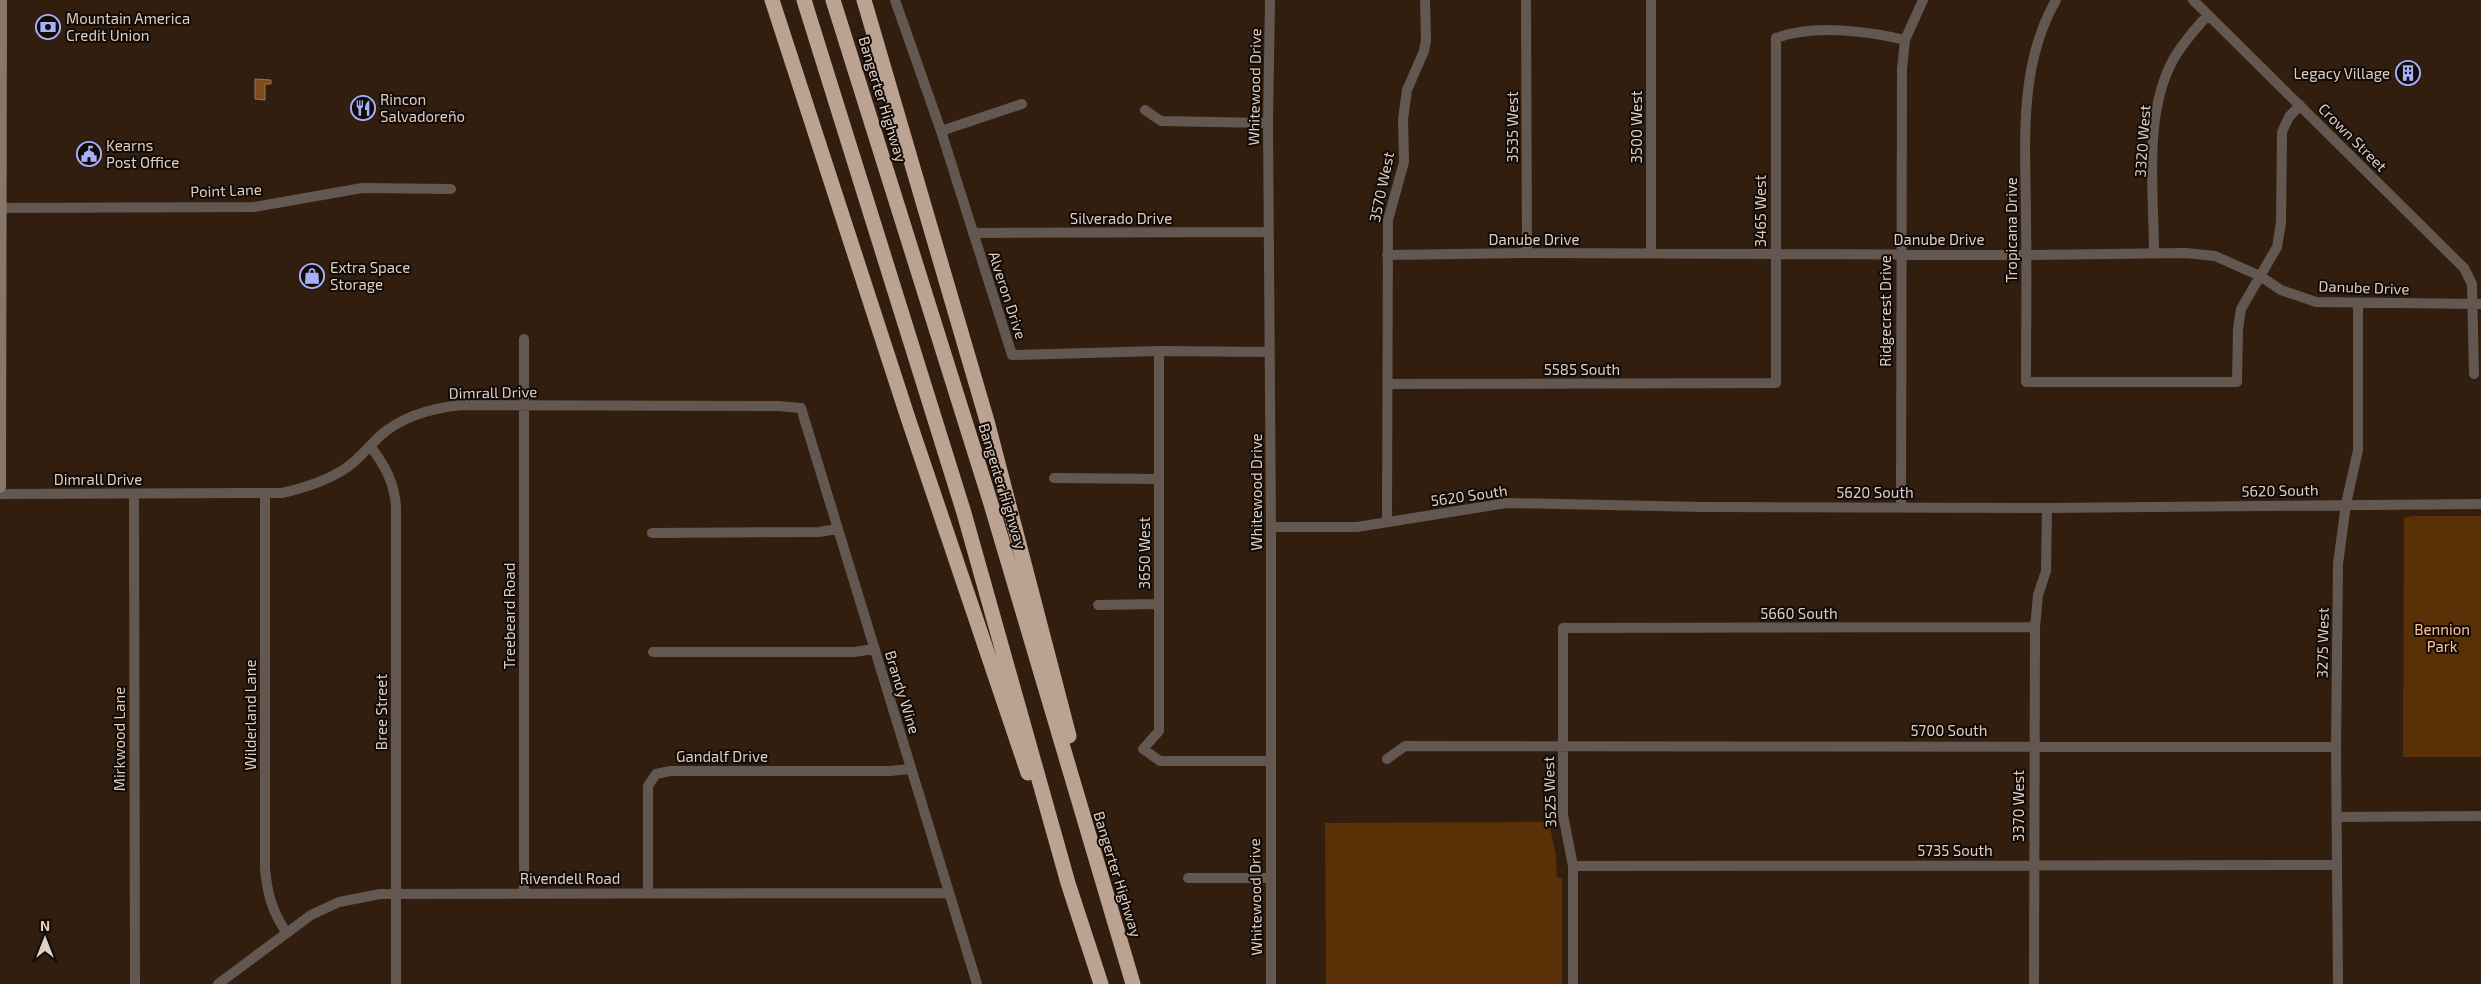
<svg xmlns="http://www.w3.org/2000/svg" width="2481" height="984" font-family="'Exo 2',sans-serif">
<rect width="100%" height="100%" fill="#311e0e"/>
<path fill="#5a3007" d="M 2412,516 L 2481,516 L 2481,757 L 2403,757 L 2404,518 Z
M 1549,822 L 1556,856 L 1557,877 L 1562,878 L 1562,984 L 1326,984 L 1325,823 Z"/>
<path fill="#7e4b1f" stroke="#9a7351" d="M 255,79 L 271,80 L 271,84 L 265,84 L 265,100 L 255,99 Z"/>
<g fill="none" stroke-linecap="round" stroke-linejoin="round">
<path stroke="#635851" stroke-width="10" d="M 895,0 L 941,131 L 1012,355 L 1159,351 L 1269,352
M 1270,0 L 1268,123 L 1271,527 L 1271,984
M 1526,0 L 1527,253
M 1651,0 L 1651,253
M 2056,0 C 2017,68 2026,147 2026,223 C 2027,276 2026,329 2026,382 L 2237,382 L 2238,329 L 2241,309 L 2277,247 L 2281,223 L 2282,132 L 2289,117 L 2300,105
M 2193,0 L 2464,268 L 2472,284 L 2474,374
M 1145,110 L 1161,121 L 1268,123
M 941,131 L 1022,104
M 1,208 L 254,207 L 362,188 L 451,189
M 973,233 L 1269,232
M 2154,253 C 2154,193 2143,115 2173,60 C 2182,44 2195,29 2208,15
M 1387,255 L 1527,253 L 2027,255 L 2186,253 L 2215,256 L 2260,276 L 2281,290 L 2316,302 L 2481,304
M 524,339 L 524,893
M 1159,351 L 1159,731 L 1143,749 L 1160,761 L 1270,761
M 1389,384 L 1776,383 L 1776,38 C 1814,24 1867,31 1905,40
M 371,447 C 385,466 394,482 396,506 L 396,984
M 1054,478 L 1159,479
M 0,494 L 282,493 C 304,488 324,482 343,470 C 358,461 367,448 380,436 C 402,416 433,408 461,405 L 778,406 L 801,408 L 977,984
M 134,494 L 135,984
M 265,494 L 265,868 C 267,893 272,911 286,932
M 1901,507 L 1902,69 L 1905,40 L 1923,0
M 1387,521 L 1388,220 L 1404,162 L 1403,119 L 1407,90 L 1424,51 L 1426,40 L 1425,0
M 1271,527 L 1357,527 L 1507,503 L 1703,507 L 2047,508 L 2481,504
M 652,533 L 819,532 L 837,529
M 1098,605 L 1158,604
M 653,652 L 854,652 L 874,649
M 1387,759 L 1405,746 L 2336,747
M 2337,817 L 2481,816
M 1573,866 L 2337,865
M 1188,878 L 1269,878
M 648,893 L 648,786 L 656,774 L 670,771 L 890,771 L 910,769
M 218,984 L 311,915 L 339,902 L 380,894 L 948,893
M 1573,984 L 1573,866 L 1563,815 L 1563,628 L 2035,627
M 2034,984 L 2035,627 L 2038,595 L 2046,571 L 2047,508
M 2338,984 L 2336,747 L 2338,564 L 2346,504 L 2358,450 L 2358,304"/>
<path stroke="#87776b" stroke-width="12" d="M 0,487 L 1,0"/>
<path stroke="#bca391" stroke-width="15" d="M 772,0 L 909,421 L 1028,773
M 804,0 L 964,513 L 1068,883 L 1101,984
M 833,0 L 991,504 L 1133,984
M 864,0 L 987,421 L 1069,736"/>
</g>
<defs>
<symbol id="bank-ring" viewBox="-11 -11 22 22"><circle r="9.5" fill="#120a05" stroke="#a5b1fc" stroke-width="1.5"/><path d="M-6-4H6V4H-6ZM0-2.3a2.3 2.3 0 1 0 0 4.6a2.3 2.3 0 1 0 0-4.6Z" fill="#a5b1fc"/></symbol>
<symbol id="building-ring" viewBox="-11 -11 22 22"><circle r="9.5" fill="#120a05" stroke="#a5b1fc" stroke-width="1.5"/><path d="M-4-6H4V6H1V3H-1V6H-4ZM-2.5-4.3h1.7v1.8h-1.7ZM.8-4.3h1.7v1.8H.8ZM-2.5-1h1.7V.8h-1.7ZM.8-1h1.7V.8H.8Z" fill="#a5b1fc"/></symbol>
<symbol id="restaurant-ring" viewBox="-11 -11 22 22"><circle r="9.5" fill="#120a05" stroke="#a5b1fc" stroke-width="1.5"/><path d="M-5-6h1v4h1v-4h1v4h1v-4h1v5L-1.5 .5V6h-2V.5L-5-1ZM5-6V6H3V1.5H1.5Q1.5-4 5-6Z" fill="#a5b1fc"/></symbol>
<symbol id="civic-ring" viewBox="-11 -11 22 22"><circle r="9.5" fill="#120a05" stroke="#a5b1fc" stroke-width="1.5"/><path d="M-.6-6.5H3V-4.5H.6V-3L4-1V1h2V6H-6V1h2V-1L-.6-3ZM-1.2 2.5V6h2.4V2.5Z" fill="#a5b1fc"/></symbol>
<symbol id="shop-ring" viewBox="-11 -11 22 22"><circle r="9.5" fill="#120a05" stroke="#a5b1fc" stroke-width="1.5"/><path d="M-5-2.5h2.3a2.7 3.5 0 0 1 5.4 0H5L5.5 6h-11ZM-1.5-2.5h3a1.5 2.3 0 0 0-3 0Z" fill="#a5b1fc"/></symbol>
</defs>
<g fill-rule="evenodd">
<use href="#bank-ring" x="34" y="13" width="28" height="28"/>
<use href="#building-ring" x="2394" y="59" width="28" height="28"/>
<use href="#restaurant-ring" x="349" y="94" width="28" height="28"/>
<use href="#civic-ring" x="75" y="140" width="28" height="28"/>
<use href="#shop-ring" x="298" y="262" width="28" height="28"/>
</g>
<g text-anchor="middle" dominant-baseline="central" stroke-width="4" stroke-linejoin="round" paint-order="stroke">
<g font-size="15" fill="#dccfc6" stroke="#120a05" text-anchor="start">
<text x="66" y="18">Mountain America<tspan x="66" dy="17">Credit Union</tspan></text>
<text x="2390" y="73" text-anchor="end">Legacy Village</text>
<text x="380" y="99">Rincon<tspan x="380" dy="17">Salvadoreño</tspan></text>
<text x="106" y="145">Kearns<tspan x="106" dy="17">Post Office</tspan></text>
<text x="330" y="267">Extra Space<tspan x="330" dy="17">Storage</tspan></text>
</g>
<g font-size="15" fill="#dccfc6" stroke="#120a05">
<text transform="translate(1254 87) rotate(-89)">Whitewood Drive</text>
<text transform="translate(883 99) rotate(73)">Bangerter Highway</text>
<text transform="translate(1512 127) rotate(-90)">3535 West</text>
<text transform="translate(1636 127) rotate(-90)">3500 West</text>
<text transform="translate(2353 137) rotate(45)">Crown Street</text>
<text transform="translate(2142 141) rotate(-86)">3320 West</text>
<text transform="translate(1381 187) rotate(-78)">3570 West</text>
<text transform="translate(226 190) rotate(-2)">Point Lane</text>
<text transform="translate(1760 211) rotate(-90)">3465 West</text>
<text x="1121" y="218">Silverado Drive</text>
<text transform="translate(2011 230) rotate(-90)">Tropicana Drive</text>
<text x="1534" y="239">Danube Drive</text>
<text x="1939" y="239">Danube Drive</text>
<text transform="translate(2364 287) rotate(2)">Danube Drive</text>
<text transform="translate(1008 295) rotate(72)">Alveron Drive</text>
<text transform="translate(1885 311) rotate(-90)">Ridgecrest Drive</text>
<text x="1582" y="369">5585 South</text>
<text transform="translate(493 392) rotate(-1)">Dimrall Drive</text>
<text x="98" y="479">Dimrall Drive</text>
<text transform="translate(1003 486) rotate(73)">Bangerter Highway</text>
<text transform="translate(2280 490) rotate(-1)">5620 South</text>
<text transform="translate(1256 492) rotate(-90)">Whitewood Drive</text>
<text x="1875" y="492">5620 South</text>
<text transform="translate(1469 495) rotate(-8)">5620 South</text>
<text transform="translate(1144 553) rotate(-90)">3650 West</text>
<text x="1799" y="613">5660 South</text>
<text transform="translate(509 616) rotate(-90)">Treebeard Road</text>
<text transform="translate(2322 643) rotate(-89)">3275 West</text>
<text transform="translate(903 692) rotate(73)">Brandy Wine</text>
<text transform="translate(381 712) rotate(-90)">Bree Street</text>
<text transform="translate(250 715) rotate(-90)">Wilderland Lane</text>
<text x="1949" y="730">5700 South</text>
<text transform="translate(119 739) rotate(-90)">Mirkwood Lane</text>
<text x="722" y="756">Gandalf Drive</text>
<text transform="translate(1549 792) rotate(-92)">3525 West</text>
<text transform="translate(2018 806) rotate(-90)">3370 West</text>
<text x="1955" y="850">5735 South</text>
<text transform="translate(1118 874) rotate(73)">Bangerter Highway</text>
<text x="570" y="878">Rivendell Road</text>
<text transform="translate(1255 897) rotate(-91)">Whitewood Drive</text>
</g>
<g font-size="15" fill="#fdc399" stroke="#120a05">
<text x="2442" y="629">Bennion<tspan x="2442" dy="17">Park</tspan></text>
</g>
</g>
<g transform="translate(45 939)" stroke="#120a05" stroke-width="4" paint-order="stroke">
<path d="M0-4L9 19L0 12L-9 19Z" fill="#dccfc6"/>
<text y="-8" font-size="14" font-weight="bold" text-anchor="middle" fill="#dccfc6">N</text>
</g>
</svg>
